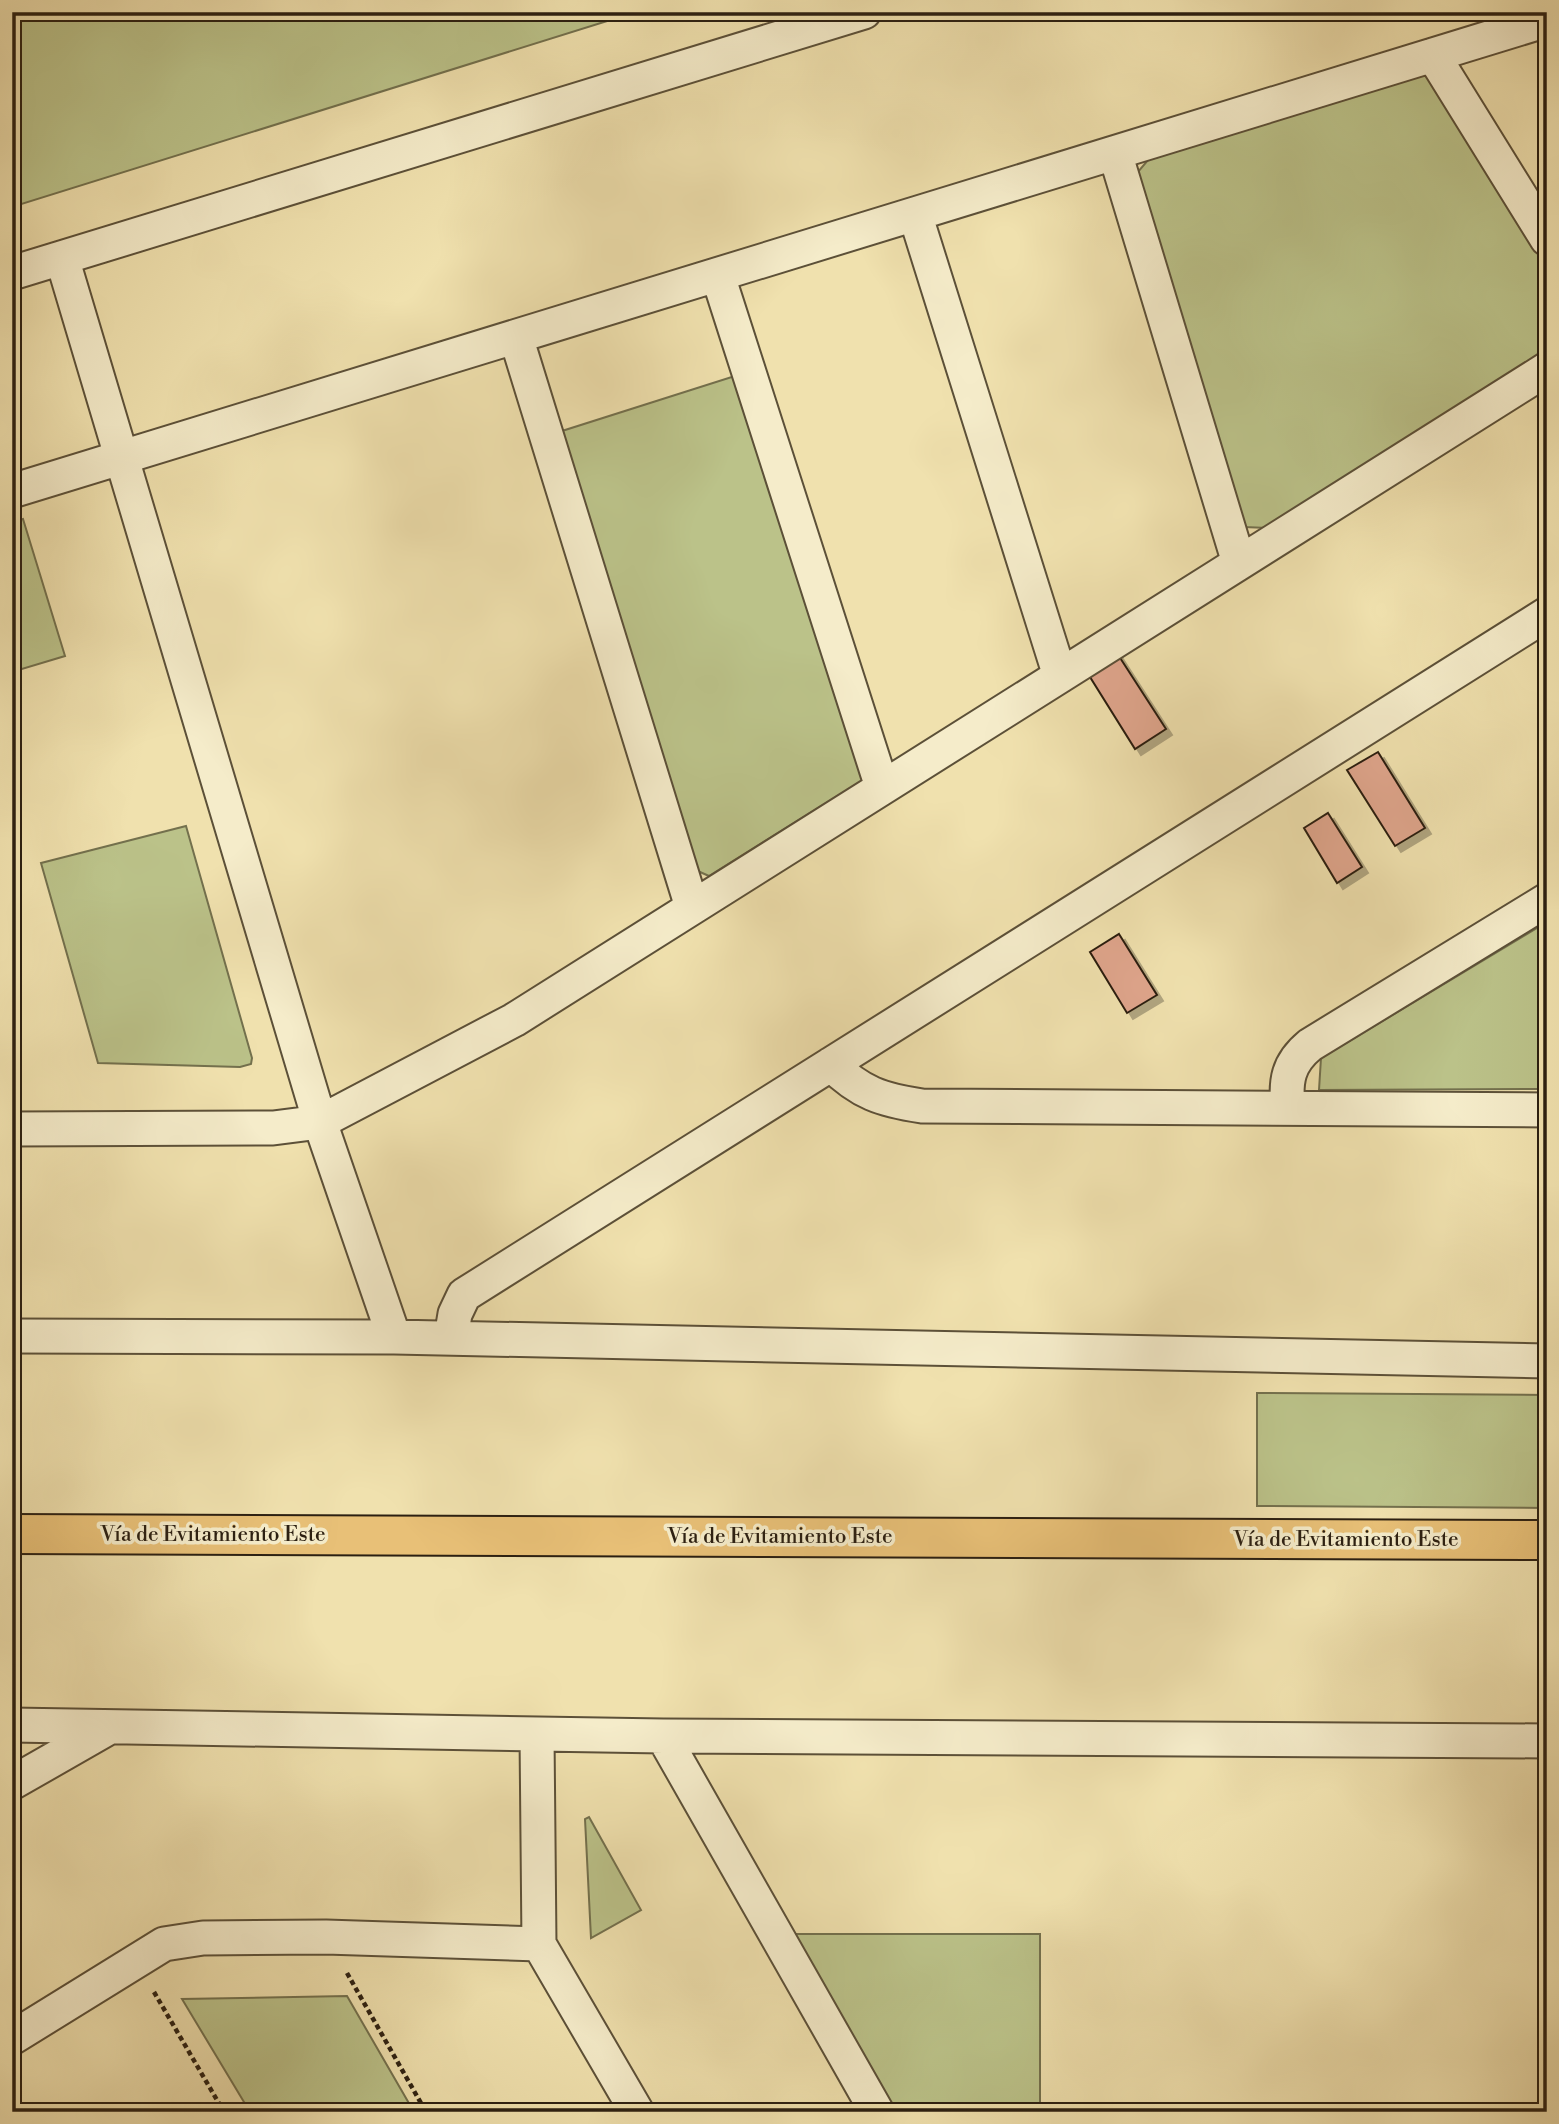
<svg xmlns="http://www.w3.org/2000/svg" width="1559" height="2124" font-family="'Libre Bodoni',serif">
<defs>
<filter id="shadow"><feDropShadow dx="6" dy="6" stdDeviation="0" flood-color="#0004"/></filter>
</defs>
<rect width="100%" height="100%" fill="#f0e1ae"/>
<filter id="stains"><feTurbulence type="fractalNoise" baseFrequency=".00286" numOctaves="4"/><feColorMatrix values="0 0 0 0 .2 0 0 0 0 .09 0 0 0 0 .02 0 0 0 .5 -.17"/></filter>
<radialGradient id="worn" r=".72"><stop offset=".6" stop-color="#630" stop-opacity="0"/><stop offset="1" stop-color="#630" stop-opacity=".3"/></radialGradient>
<path fill="#bbc289" stroke="#73704d" stroke-width="2" d="M 12,12 L 636,12 L 12,207 Z
M 1428,73 L 1547,266 L 1547,353 L 1268,528 L 1244,527 L 1137,173 L 1148,160 Z
M 738,375 L 863,780 L 709,876 L 691,868 L 562,431 Z
M 23,519 L 65,656 L 12,672 L 12,522 Z
M 186,826 L 252,1058 L 251,1064 L 240,1067 L 98,1063 L 41,863 Z
M 1547,922 L 1547,1089 L 1319,1090 L 1321,1058 Z
M 1257,1393 L 1547,1395 L 1547,1508 L 1257,1506 Z
M 589,1817 L 641,1910 L 591,1938 L 585,1819 Z
M 789,1934 L 1040,1934 L 1040,2110 L 884,2106 Z
M 347,1996 L 414,2112 L 250,2112 L 182,1999 Z
M 1377,2106 L 1547,2107 L 1547,2112 L 1377,2112 Z"/>
<path fill="#dfa58c" stroke="#2b1f11" stroke-width="2" filter="url(#shadow)" d="M 1115,650 L 1166,729 L 1135,749 L 1085,669 Z
M 1378,752 L 1425,828 L 1395,846 L 1347,770 Z
M 1328,813 L 1362,867 L 1337,883 L 1304,828 Z
M 1119,934 L 1157,995 L 1127,1013 L 1090,952 Z"/>
<g fill="none" stroke-linecap="round" stroke-linejoin="round">
<defs>
<path id="street" d="M 1433,55 L 1547,239
M 1115,153 L 1239,563
M 915,214 L 1060,676
M 62,258 L 320,1122 L 394,1337
M 12,273 L 864,12
M 718,276 L 882,787
M 516,337 L 692,907
M 12,491 L 1547,20
M 831,1064 C 860,1093 882,1100 922,1106 L 1547,1110
M 1288,1108 C 1285,1081 1288,1063 1310,1045 L 1547,900
M 12,1129 L 273,1128 L 320,1122 L 514,1020 L 1547,369
M 12,1336 L 394,1337 L 1547,1361
M 451,1338 L 455,1314 L 464,1295 L 1547,614
M 12,1725 L 663,1736 L 1547,1741
M 537,1735 L 539,1944 L 637,2112
M 663,1736 L 877,2112
M 12,1783 L 110,1727
M 12,2038 L 164,1944 L 203,1938 L 326,1937 L 539,1944"/>
<path id="highway" d="M 12,1534 L 1547,1540"/>
</defs>
<use href="#street" stroke="#5c5038" stroke-width="37"/>
<use href="#highway" stroke="#2b1f11" stroke-width="42"/>
<path stroke="#2b1f11" stroke-width="4.5" stroke-dasharray="5 3.5" stroke-linecap="butt" d="M 347,1973 L 426,2112
M 154,1992 L 224,2112
M 12,2107 L 15,2112"/>
<use href="#street" stroke="#f5ecca" stroke-width="33"/>
<use href="#highway" stroke="#e8c077" stroke-width="38"/>
</g>
<g text-anchor="middle" dominant-baseline="central" stroke-width="7" stroke-linejoin="round" paint-order="stroke">
<g font-size="21" fill="#2b1f11" stroke="#f5ecca">
<text x="213" y="1535">Vía de Evitamiento Este</text>
<text x="780" y="1537">Vía de Evitamiento Este</text>
<text x="1346" y="1540">Vía de Evitamiento Este</text>
</g>
</g>
<rect width="1559" height="2124" fill="none" stroke="#f0e1ae" stroke-width="42"/>
<rect x="14" y="14" width="1531" height="2096" fill="none" stroke="#2b1f11" stroke-width="3.5"/>
<rect x="21" y="21" width="1517" height="2082" fill="none" stroke="#2b1f11" stroke-width="2"/>
<rect width="100%" height="100%" filter="url(#stains)"/>
<rect width="100%" height="100%" fill="url(#worn)"/>
</svg>
